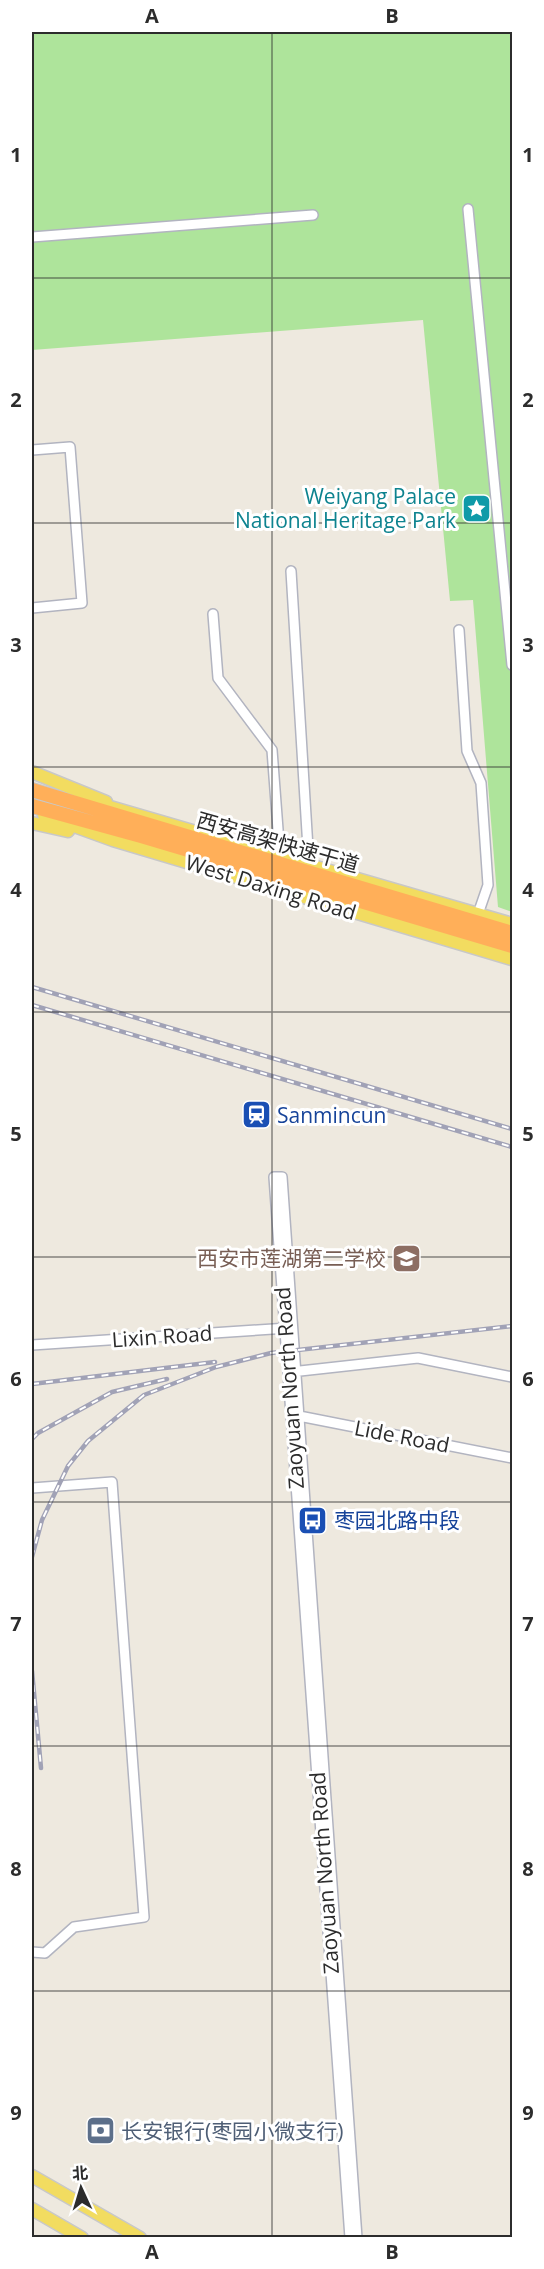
<svg xmlns="http://www.w3.org/2000/svg" width="544" height="2269" font-family="'Open Sans','Noto Sans SC',sans-serif">
<rect width="100%" height="100%" fill="#eee9df"/>
<path fill="#aee49b" d="M 32,32 L 512,32 L 512,912 L 498,907 L 473,600 L 450,601 L 423,320 L 32,350 Z"/>
<g fill="none" stroke-linecap="round" stroke-linejoin="round">
<defs>
<path id="minor" d="M 468,209 L 512,665
M 32,237 L 313,215
M 32,450 L 70,447 L 82,603 L 32,608
M 291,571 L 309,865
M 213,614 L 218,678 L 272,750 L 280,856
M 459,630 L 467,751 L 481,783 L 488,885 L 478,914
M 32,1345 L 288,1328
M 291,1372 L 418,1358 L 512,1377
M 294,1415 L 512,1458
M 32,1488 L 112,1482 L 144,1917 L 74,1927 L 45,1953 L 32,1952
M 350,2238 L 274,1177 L 282,1177 L 357,2238"/>
<path id="major" d="M 32,772 L 106,802
M 96,803 L 512,924
M 44,815 L 113,840 L 512,959
M 32,823 L 68,831
M 32,2176 L 140,2238
M 32,2209 L 82,2238"/>
<path id="highway" d="M 32,790 L 512,933
M 32,806 L 141,836 L 512,946"/>
</defs>
<use href="#minor" stroke="#b2b4c0" stroke-width="12"/>
<use href="#major" stroke="#c8c8c8" stroke-width="15"/>
<use href="#highway" stroke="#c8c8c8" stroke-width="16"/>
<use href="#minor" stroke="#fff" stroke-width="9"/>
<use href="#major" stroke="#f2dc60" stroke-width="12"/>
<use href="#highway" stroke="#ffaf59" stroke-width="14"/>
<defs>
<path id="rail" d="M 32,987 L 512,1129
M 32,1005 L 512,1147
M 32,1384 L 215,1362
M 32,1439 L 38,1433 L 112,1392 L 167,1379
M 32,1557 L 42,1520 L 68,1466 L 88,1441 L 144,1395 L 216,1367 L 271,1353 L 512,1326
M 32,1671 L 41,1768"/>
</defs>
<use href="#rail" stroke="#a1a2b6" stroke-width="4.5"/>
<use href="#rail" stroke="#fff" stroke-width="2" stroke-dasharray="7" stroke-linecap="butt"/>
</g>
<path fill="none" stroke="#2c2c2c" stroke-width="1.5" stroke-opacity="0.55" d="M 272,32 L 272,2238M 32,278 L 512,278M 32,523 L 512,523M 32,767 L 512,767M 32,1012 L 512,1012M 32,1257 L 512,1257M 32,1502 L 512,1502M 32,1746 L 512,1746M 32,1991 L 512,1991"/>
<defs>
<symbol id="sight-square" viewBox="-11 -11 22 22"><rect x="-9" y="-9" width="18" height="18" rx="4" fill="#0f9aa8" stroke="#fff"/><path d="M0-6L1.8-2.2L6-1.7L2.9 1.2L3.7 5.4L0 3.3L-3.7 5.4L-2.9 1.2L-6-1.7L-1.8-2.2Z" fill="#fff"/></symbol>
<symbol id="station-square" viewBox="-11 -11 22 22"><rect x="-9" y="-9" width="18" height="18" rx="4" fill="#1a4fb4" stroke="#fff"/><path d="M-3-6H3Q5-6 5-4V2Q5 4 3 4L4.5 6H3L1.5 4h-3L-3 6H-4.5L-3 4Q-5 4-5 2V-4Q-5-6-3-6ZM-3.5-4v3h7v-3ZM-3.5 1v1.5H-2V1ZM2 1v1.5H3.5V1Z" fill="#fff"/></symbol>
<symbol id="school-square" viewBox="-11 -11 22 22"><rect x="-9" y="-9" width="18" height="18" rx="4" fill="#8d6e63" stroke="#fff"/><path d="M0-5L7-2L0 1L-7-2ZM-4 1L0 2.5L4 1V4Q0 6-4 4Z" fill="#fff"/></symbol>
<symbol id="bus-square" viewBox="-11 -11 22 22"><rect x="-9" y="-9" width="18" height="18" rx="4" fill="#1a4fb4" stroke="#fff"/><path d="M-5-6H5V4H4V6H2V4H-2V6H-4V4H-5ZM-3.5-4V0h7V-4ZM-3.5 1.2v1.5H-2V1.2ZM2 1.2v1.5H3.5V1.2Z" fill="#fff"/></symbol>
<symbol id="bank-square" viewBox="-11 -11 22 22"><rect x="-9" y="-9" width="18" height="18" rx="4" fill="#5c6f8a" stroke="#fff"/><path d="M-6-4H6V4H-6ZM0-2.3a2.3 2.3 0 1 0 0 4.6a2.3 2.3 0 1 0 0-4.6Z" fill="#fff"/></symbol>
</defs>
<g fill-rule="evenodd">
<use href="#sight-square" x="460" y="492" width="33" height="33"/>
<use href="#station-square" x="240" y="1098" width="33" height="33"/>
<use href="#school-square" x="390" y="1242" width="33" height="33"/>
<use href="#bus-square" x="296" y="1504" width="33" height="33"/>
<use href="#bank-square" x="84" y="2114" width="33" height="33"/>
</g>
<g text-anchor="middle" dominant-baseline="central" stroke-width="6" stroke-linejoin="round" paint-order="stroke">
<g font-size="21" fill="#0d838f" stroke="#fff" text-anchor="end">
<text x="456" y="496">Weiyang Palace<tspan x="456" dy="24">National Heritage Park</tspan></text>
</g>
<g font-size="21" fill="#2c2c2c" stroke="#fff">
<text transform="translate(278 842) rotate(16)">西安高架快速干道</text>
<text transform="translate(271 887) rotate(17)">West Daxing Road</text>
<text transform="translate(162 1336) rotate(-4)">Lixin Road</text>
<text transform="translate(289 1388) rotate(-94)">Zaoyuan North Road</text>
<text transform="translate(402 1436) rotate(11)">Lide Road</text>
<text transform="translate(324 1873) rotate(-94)">Zaoyuan North Road</text>
</g>
<g font-size="21" fill="#164399" stroke="#fff" text-anchor="start">
<text x="277" y="1115">Sanmincun</text>
<text x="334" y="1520">枣园北路中段</text>
</g>
<g font-size="21" fill="#785e54" stroke="#fff" text-anchor="end">
<text x="386" y="1258">西安市莲湖第二学校</text>
</g>
<g font-size="21" fill="#4e5e75" stroke="#fff" text-anchor="start">
<text x="121" y="2131">长安银行(枣园小微支行)</text>
</g>
</g>
<rect width="544" height="2269" fill="none" stroke="#ffffff" stroke-width="66"/>
<g transform="translate(81 2188) rotate(356)" stroke="#ffffff" stroke-width="4.5" paint-order="stroke">
<path d="M0-4.5L10 22L0 15L-10 22Z" fill="#2c2c2c"/>
<text y="-9" font-size="16" font-weight="bold" text-anchor="middle" fill="#2c2c2c">北</text>
</g>
<rect x="33" y="33" width="478" height="2203" fill="none" stroke="#2c2c2c" stroke-width="2"/>
<g font-size="20" text-anchor="middle" font-weight="bold" fill="#2c2c2c">
<text x="152" y="23">A</text>
<text x="392" y="23">B</text>
<text x="16" y="162">1</text>
<text x="528" y="162">1</text>
<text x="16" y="407">2</text>
<text x="528" y="407">2</text>
<text x="16" y="652">3</text>
<text x="528" y="652">3</text>
<text x="16" y="897">4</text>
<text x="528" y="897">4</text>
<text x="16" y="1141">5</text>
<text x="528" y="1141">5</text>
<text x="16" y="1386">6</text>
<text x="528" y="1386">6</text>
<text x="16" y="1631">7</text>
<text x="528" y="1631">7</text>
<text x="16" y="1876">8</text>
<text x="528" y="1876">8</text>
<text x="16" y="2120">9</text>
<text x="528" y="2120">9</text>
<text x="152" y="2259">A</text>
<text x="392" y="2259">B</text>
</g>
</svg>
